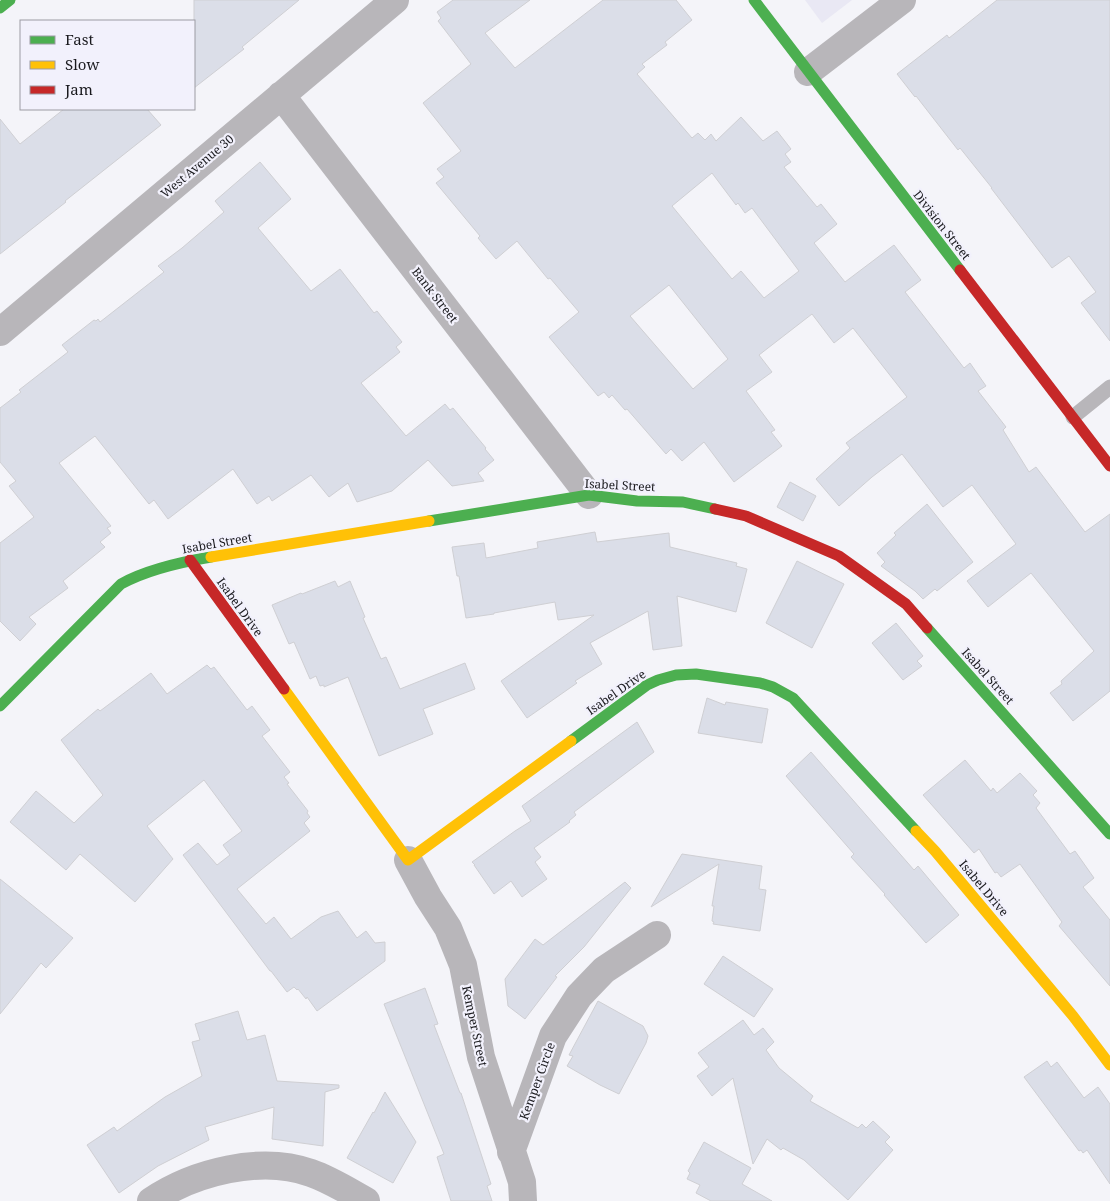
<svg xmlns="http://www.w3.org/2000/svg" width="1110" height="1201" font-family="'Noto Serif',serif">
<rect width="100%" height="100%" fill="#f4f4f9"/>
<path fill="#e9e8f4" d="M 805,0 L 852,0 L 822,23 Z"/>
<path fill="#dbdee8" stroke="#cfcfd3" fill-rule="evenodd" d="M 194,0 L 299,0 L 242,47 L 244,49 L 194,88 Z
M 453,0 L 530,0 L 485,33 L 515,68 L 603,0 L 676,0 L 692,20 L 665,42 L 667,45 L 642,64 L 645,67 L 637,74 L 692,138 L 698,133 L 705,140 L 711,134 L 716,141 L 741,117 L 763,141 L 777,131 L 791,149 L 785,154 L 791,162 L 784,167 L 817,207 L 821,204 L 837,224 L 814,243 L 845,282 L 894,245 L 921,280 L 905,292 L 964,368 L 970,363 L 986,386 L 978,391 L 1006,427 L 1003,430 L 1029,472 L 1036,467 L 1085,532 L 1110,514 L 1110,691 L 1073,721 L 1050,693 L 1062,684 L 1061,681 L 1094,651 L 1031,573 L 988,607 L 967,581 L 1016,544 L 972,485 L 943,507 L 902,454 L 872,477 L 839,506 L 816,479 L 850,448 L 846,443 L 907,397 L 853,328 L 834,343 L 812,314 L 759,355 L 772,372 L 746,391 L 775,430 L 771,432 L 782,446 L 734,482 L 704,442 L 682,461 L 671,449 L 666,454 L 627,409 L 625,410 L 612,395 L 609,398 L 604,392 L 598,396 L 549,337 L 579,312 L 550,278 L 548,279 L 517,241 L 496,259 L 478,238 L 480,236 L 436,183 L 444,177 L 437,169 L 461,151 L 423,103 L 471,64 L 438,21 L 441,18 L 437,12 ZM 712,173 L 736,205 L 738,203 L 745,213 L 752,208 L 799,271 L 764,298 L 741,271 L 732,279 L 672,206 ZM 669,285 L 728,359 L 693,389 L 630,316 Z
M 997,0 L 1110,0 L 1110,341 L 1081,303 L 1096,292 L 1069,256 L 1052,268 L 991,188 L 992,188 L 960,148 L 958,150 L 916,96 L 915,97 L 897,74 L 947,35 L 949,38 Z
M 64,109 L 147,109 L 161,125 L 65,201 L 66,202 L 0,254 L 0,119 L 20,144 Z
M 260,162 L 291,199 L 258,228 L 311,291 L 340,269 L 374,313 L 377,311 L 402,342 L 396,347 L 400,352 L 361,383 L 406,436 L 445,404 L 450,410 L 453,408 L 486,448 L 485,449 L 494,460 L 478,473 L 484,481 L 452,486 L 428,460 L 392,491 L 357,502 L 348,483 L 329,497 L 311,475 L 272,501 L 269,496 L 257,504 L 233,469 L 168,519 L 154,500 L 149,504 L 95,436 L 59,463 L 111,526 L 107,528 L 111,533 L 100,542 L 105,547 L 63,581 L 68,588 L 29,617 L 36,624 L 20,641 L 0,621 L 0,543 L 34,517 L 9,486 L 16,481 L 0,462 L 0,408 L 21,392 L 19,390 L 68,352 L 62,345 L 94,320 L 96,321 L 98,319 L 100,322 L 164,272 L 158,266 L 182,248 L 224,212 L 215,201 Z
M 790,482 L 816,496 L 803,521 L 777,507 Z
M 927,504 L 973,562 L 937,591 L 935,589 L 923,599 L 915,591 L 881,566 L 885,562 L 877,553 L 896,535 L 894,533 Z
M 595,532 L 597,542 L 669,533 L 670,547 L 737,563 L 736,566 L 747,569 L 736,612 L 677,596 L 682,646 L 653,650 L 648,611 L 590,643 L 602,664 L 575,681 L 577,683 L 527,718 L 501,681 L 594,615 L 558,620 L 555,602 L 494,613 L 494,614 L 466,618 L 459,576 L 457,576 L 452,547 L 484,543 L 486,558 L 538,548 L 537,542 Z
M 797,561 L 844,584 L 812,648 L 766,623 Z
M 335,581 L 338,587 L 350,581 L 365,617 L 363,618 L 381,659 L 386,657 L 400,689 L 465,663 L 475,689 L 423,709 L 433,734 L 379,756 L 348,677 L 324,687 L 324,685 L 320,686 L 316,676 L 310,679 L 294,642 L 289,644 L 272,605 L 301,593 L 302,594 Z
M 896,623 L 923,656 L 917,661 L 922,666 L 903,680 L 872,643 Z
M 207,665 L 211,669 L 214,667 L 247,710 L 252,706 L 270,730 L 262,736 L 290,772 L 284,777 L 289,783 L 287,784 L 308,811 L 307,813 L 310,817 L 304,823 L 310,831 L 237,889 L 266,924 L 274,917 L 291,939 L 321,917 L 338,911 L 357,938 L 366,931 L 375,943 L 385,942 L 385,961 L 317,1011 L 307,997 L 306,999 L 298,989 L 297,990 L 294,987 L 287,992 L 271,971 L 270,971 L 183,855 L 198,843 L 217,865 L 230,855 L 223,845 L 242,831 L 204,780 L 147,826 L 173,859 L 135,902 L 80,854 L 66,870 L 10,822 L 36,791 L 74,823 L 103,795 L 61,740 L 98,709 L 100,711 L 151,673 L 167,694 Z
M 707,698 L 725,705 L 726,702 L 768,709 L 762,743 L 698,733 Z
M 637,722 L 654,752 L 574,812 L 576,815 L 569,821 L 570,822 L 534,848 L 541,857 L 535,862 L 547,879 L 522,897 L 511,881 L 494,894 L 474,865 L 475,865 L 472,862 L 515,831 L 531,821 L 522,806 Z
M 811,752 L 914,870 L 918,866 L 959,915 L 926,943 L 884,895 L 885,894 L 851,857 L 854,854 L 786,776 Z
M 965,760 L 991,791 L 993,788 L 997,793 L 1020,773 L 1037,791 L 1033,795 L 1040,803 L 1036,808 L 1070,854 L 1075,851 L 1094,878 L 1083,887 L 1110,920 L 1110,986 L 1059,926 L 1062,922 L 1020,864 L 1001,877 L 997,872 L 995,873 L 979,849 L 974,853 L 923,795 Z
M 682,854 L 762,866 L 759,889 L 766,890 L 760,931 L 713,924 L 714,922 L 712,921 L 714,906 L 712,906 L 719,864 L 651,907 Z
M 0,879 L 73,938 L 46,968 L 41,963 L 0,1014 Z
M 625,882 L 631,888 L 584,947 L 555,976 L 557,977 L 525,1019 L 508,1006 L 505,979 L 535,939 L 543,945 Z
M 723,956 L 773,989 L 754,1017 L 704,984 Z
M 425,988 L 438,1024 L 434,1025 L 460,1093 L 461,1093 L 491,1184 L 487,1186 L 492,1201 L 451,1201 L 437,1157 L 444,1154 L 384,1004 Z
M 598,1001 L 643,1026 L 648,1036 L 646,1043 L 619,1094 L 600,1085 L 567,1066 L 573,1056 L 569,1055 Z
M 238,1011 L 247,1040 L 265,1035 L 277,1081 L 339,1085 L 339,1088 L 325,1092 L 323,1146 L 272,1139 L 274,1107 L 205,1127 L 209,1140 L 158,1166 L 119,1193 L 87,1145 L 114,1127 L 117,1131 L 165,1097 L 202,1076 L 192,1042 L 200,1040 L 195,1024 Z
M 743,1020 L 754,1035 L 763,1028 L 774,1042 L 766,1050 L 779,1068 L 813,1096 L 810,1101 L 858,1128 L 862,1124 L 866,1128 L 873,1121 L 890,1137 L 885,1142 L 893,1150 L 848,1200 L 804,1160 L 783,1148 L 781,1150 L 767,1139 L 753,1164 L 733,1078 L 712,1096 L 697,1076 L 709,1067 L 698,1053 Z
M 1047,1061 L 1051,1067 L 1057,1062 L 1084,1098 L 1098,1087 L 1110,1104 L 1110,1184 L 1087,1150 L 1083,1153 L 1081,1150 L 1079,1151 L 1024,1077 Z
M 385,1092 L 416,1142 L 393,1183 L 347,1158 L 373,1112 L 374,1113 Z
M 704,1142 L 751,1168 L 742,1184 L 772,1201 L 711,1201 L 696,1193 L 700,1185 L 687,1179 L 690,1173 L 688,1171 Z"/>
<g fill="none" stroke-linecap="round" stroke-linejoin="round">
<path stroke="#b8b6ba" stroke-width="15" d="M 1073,417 L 1110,387"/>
<path stroke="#b8b6ba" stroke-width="28" d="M 808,72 L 902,0
M 281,95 L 589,495
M 0,332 L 395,0
M 408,860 L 428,897 L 448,928 L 463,965 L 481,1057 L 522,1182 L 523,1201
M 511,1152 L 553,1036 L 579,996 L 604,970 L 657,935
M 151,1201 C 194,1172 261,1155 311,1173 C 331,1180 348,1191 366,1201"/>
<path stroke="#4caf50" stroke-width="11" d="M 754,0 L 960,270
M 0,8 L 10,0
M 429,521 L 589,495 L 637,501 L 683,502 L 715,509
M 927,628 L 1110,834
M 0,706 L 121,584 C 148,569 181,562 211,557
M 571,741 L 647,685 L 658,680 L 676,675 L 696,674 L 760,683 L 773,687 L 793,698 L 916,831"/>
<path stroke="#ffc107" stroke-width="11" d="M 211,557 L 429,521
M 284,689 L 408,860 L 571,741
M 916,831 L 935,851 L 1073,1016 L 1110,1065"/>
<path stroke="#c62828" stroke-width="11" d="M 960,270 L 1110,466
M 715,509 L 746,516 L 839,556 L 906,604 L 927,628
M 190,560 L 284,689"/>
</g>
<g text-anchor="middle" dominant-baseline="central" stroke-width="4.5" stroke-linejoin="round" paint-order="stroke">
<g font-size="12" fill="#1a1a1e" stroke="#f2f1fc">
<text transform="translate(197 166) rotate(-40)">West Avenue 30</text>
<text transform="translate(942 225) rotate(52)">Division Street</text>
<text transform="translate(435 295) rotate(52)">Bank Street</text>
<text transform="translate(620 485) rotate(3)">Isabel Street</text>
<text transform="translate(217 543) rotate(-10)">Isabel Street</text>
<text transform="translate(240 607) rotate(54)">Isabel Drive</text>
<text transform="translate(988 676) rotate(48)">Isabel Street</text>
<text transform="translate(616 692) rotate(-35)">Isabel Drive</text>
<text transform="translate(984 888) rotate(50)">Isabel Drive</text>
<text transform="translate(475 1026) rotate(78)">Kemper Street</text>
<text transform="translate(537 1081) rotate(-70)">Kemper Circle</text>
</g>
</g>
<rect x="20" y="20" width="175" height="90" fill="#f2f1fc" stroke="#9c9ba3"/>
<rect x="30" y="36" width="25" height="8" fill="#4caf50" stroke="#9c9ba3"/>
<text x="65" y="45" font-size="15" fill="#1a1a1e">Fast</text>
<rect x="30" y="61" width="25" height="8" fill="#ffc107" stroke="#9c9ba3"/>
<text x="65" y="70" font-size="15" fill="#1a1a1e">Slow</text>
<rect x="30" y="86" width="25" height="8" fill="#c62828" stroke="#9c9ba3"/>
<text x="65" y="95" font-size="15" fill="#1a1a1e">Jam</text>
</svg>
